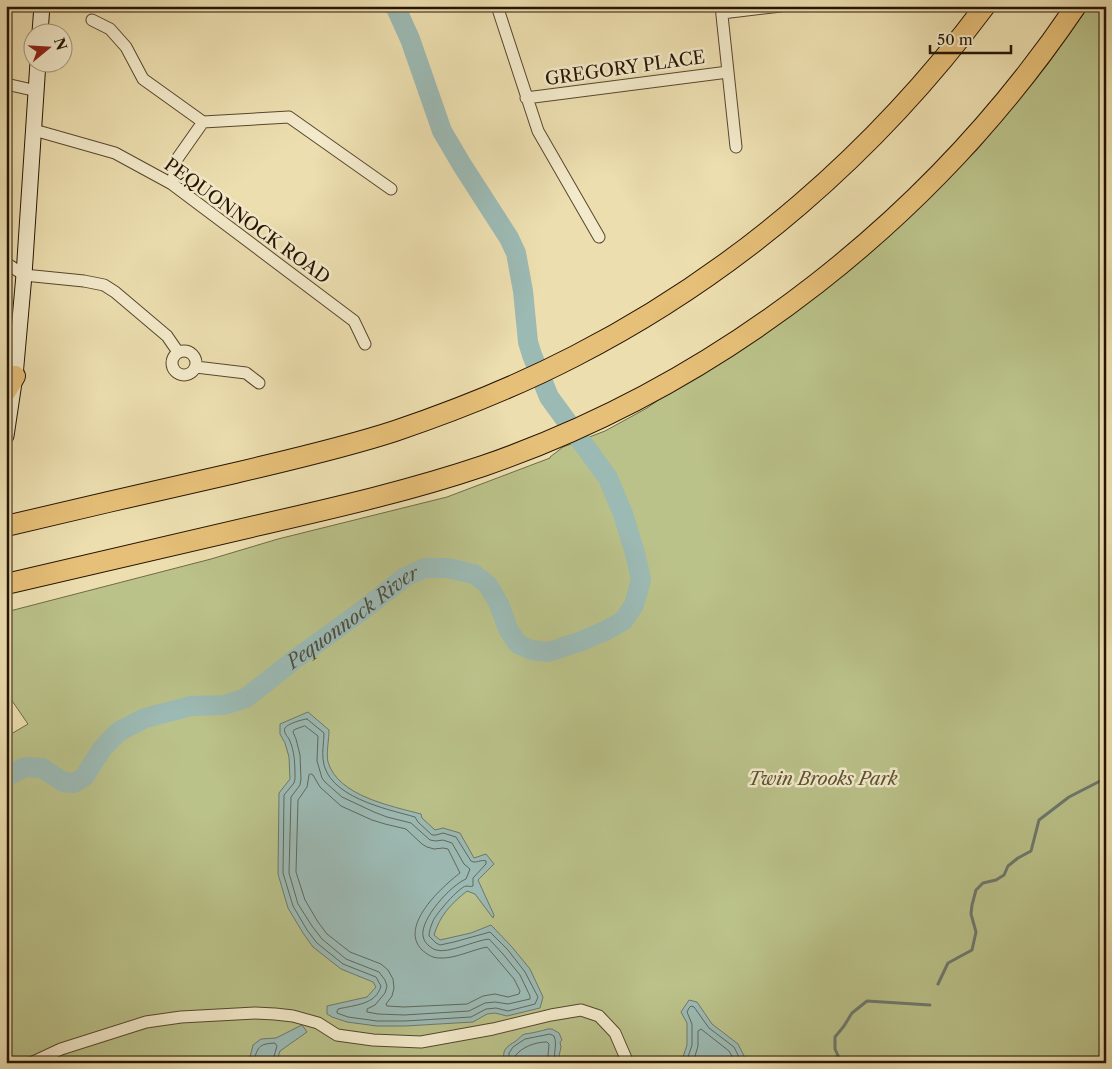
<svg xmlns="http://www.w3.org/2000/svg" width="1112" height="1069" font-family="'Libre Caslon Text',serif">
<rect width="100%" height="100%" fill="#ecdeaf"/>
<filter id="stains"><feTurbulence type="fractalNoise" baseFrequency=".004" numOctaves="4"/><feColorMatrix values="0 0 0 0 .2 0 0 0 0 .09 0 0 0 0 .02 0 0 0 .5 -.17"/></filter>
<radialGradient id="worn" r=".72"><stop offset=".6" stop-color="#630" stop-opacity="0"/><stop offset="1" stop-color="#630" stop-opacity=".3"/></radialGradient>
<path fill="#bac189" stroke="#706b46" d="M 1089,6 L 1106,6 L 1106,1063 L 6,1063 L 6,737 L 28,724 L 6,692 L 6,612 L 211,559 L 278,539 L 447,497 L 550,458 L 550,457 L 563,447 L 605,431 L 647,408 L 743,341 L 887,236 L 977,150 L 1047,65 Z"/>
<path fill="#9cbab4" stroke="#6d786d" d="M 308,712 L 329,730 C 329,739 326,754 328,762 C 338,796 391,806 421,814 L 422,818 L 435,830 L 443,828 L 460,833 L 474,858 L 486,854 L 494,864 L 478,880 L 494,915 L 493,918 L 475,894 L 467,891 C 451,904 440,915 434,935 L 440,940 L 471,933 L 491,925 L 512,947 L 530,969 L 543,997 L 540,1008 L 507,1016 L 495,1013 L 487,1014 L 473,1022 L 405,1026 L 377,1026 L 347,1022 L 332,1017 L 327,1014 L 327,1006 L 367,997 L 376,987 L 373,982 L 341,969 L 313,947 L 303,933 L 288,908 L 278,874 L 279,793 L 290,779 L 289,757 L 285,743 L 280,734 L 280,724 Z
M 689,1000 L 697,1002 L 712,1024 L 738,1044 L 744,1056 L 754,1063 L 681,1063 L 687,1045 L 687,1023 L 681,1012 Z
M 302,1025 L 307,1032 L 280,1051 L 276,1063 L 246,1063 L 249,1061 L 253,1045 L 261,1039 L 276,1038 Z
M 548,1029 L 552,1029 L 559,1033 L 562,1040 L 560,1042 L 561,1047 L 559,1056 L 562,1063 L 505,1063 C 501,1050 506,1047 516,1041 C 519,1039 521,1035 525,1034 C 533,1033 541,1031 548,1029 Z"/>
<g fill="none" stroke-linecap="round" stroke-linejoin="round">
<path stroke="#61685b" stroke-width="1" d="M 307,719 L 324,733 C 324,741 322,751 323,759 C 326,797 387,809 415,817 L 418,822 L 432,835 L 436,835 L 443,833 L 456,837 L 471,861 C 476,864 481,859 486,861 L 486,864 L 473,878 L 473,886 C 471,887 468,886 466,886 C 459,887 436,914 433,921 C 431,926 429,931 429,936 L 436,943 L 440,945 L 454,942 L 490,932 L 508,950 L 525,972 L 538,997 L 535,1004 L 508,1011 L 496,1008 L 486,1009 L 471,1017 L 405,1021 L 377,1021 L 348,1017 L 337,1013 L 337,1011 L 338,1009 C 354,1005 376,1005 381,986 L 376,977 L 343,964 L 317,943 L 307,930 L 293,906 L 283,873 L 284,795 L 294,783 L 295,779 C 295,766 295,751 289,739 C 287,736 283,732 285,728 C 287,724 303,719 307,719 Z
M 305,726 L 318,736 L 317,761 L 322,778 L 325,782 L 342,797 L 374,812 L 387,817 L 411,823 L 430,840 L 436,841 L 443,840 L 452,843 L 464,864 L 470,869 L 466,879 C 451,885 420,919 423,936 C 424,941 426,943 429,946 C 432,948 433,949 436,950 C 448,954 476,940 489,939 L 503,954 L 520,975 L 530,996 L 530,999 L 508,1004 L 495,1002 L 485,1003 L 469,1011 L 404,1015 L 378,1014 L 367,1012 L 367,1009 L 375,1005 L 385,993 L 387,986 L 385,980 L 379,972 L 346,959 L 322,939 L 312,926 L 298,904 L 289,873 L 291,797 L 300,785 L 301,779 L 300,755 L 296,739 L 293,732 L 294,730 Z
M 311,774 L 313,775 L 320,787 L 341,806 L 372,820 L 385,824 L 406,829 L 422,844 L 427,847 L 434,849 L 443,848 L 448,849 L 460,873 C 443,886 398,926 422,950 C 427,954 432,958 439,958 C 455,959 471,950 487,947 L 514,979 L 520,991 L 519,994 L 508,997 L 495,994 L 483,996 L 467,1004 L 404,1007 L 387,1006 L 386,1004 L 392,996 L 394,988 L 393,979 L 388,970 L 381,964 L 350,952 L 327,934 L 318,922 L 305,900 L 296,872 L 298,800 L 307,787 L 309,775 Z
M 253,1063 C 258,1047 258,1044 275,1043 L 277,1046 L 272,1063
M 509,1063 L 509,1053 L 513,1047 L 525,1039 L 550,1034 L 554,1036 C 558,1045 552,1054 556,1063
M 516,1063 L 515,1056 C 522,1047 535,1042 547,1042 L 549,1044 L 548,1056 L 549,1063
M 686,1063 L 692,1045 L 692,1024 L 687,1012 L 689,1008 L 691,1006 L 694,1007 L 709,1028 L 734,1047 L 740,1059 L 745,1063
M 693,1063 L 698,1046 L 698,1031 L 701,1029 L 729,1051 L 736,1063"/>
<path stroke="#6d786d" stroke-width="3" d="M 938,984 L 948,963 L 972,950 L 976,932 L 971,914 L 972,905 L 976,890 L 983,883 L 996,880 L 1004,875 L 1008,866 L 1018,858 L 1031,851 L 1039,820 L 1069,797 L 1106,778
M 840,1063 L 840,1060 L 835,1049 L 835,1037 L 844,1026 L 852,1013 L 867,1001 L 930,1005"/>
<path stroke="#9cbab4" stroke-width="20" id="s1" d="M 6,777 L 11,774 L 25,767 L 42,768 L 63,782 L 74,783 L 84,777 L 102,749 L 118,732 L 145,718 L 191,706 L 224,705 L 246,698 L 294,660 L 359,613 L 405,577 L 425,568 L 448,568 L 474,574 L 488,585 L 499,604 L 508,629 L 518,644 L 531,650 L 548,652 L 579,642 L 605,631 L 623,621 L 634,605 L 641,580 L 635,553 L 623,514 L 608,478 L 549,397 L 532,355 L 528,342 L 523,291 L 516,253 L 509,238 L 462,165 L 442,131 L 410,39 L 395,6"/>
<defs>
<path id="street" d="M 497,6 L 538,131 L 599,237
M 721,6 L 736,147
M 722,13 L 781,6
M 92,20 L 110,29 L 126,47 L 143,79 L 203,122 L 177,159 L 172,184
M 6,84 L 37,91
M 526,98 L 728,72
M 203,122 L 289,117 L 391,189
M 34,130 L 115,153 L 172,184 L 354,321 L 365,344
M 6,263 L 24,275 L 84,281 L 104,285 L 115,292 L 167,336 L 178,352
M172 363a12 12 0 1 1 24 0a12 12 0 1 1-24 0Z
M 196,367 L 246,373 L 259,383
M 31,1063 L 61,1049 L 146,1022 L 181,1017 L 255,1013 L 275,1014 L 293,1016 L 318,1023 L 337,1035 L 373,1040 L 421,1042 L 493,1029 L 551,1015 L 581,1010 L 599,1016 L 615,1033 L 628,1063"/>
<path id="secondary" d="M 40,32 L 42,6
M 6,436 L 15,376 L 24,275 L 38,62"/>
<path id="highway" d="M 6,391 L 15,376
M 6,526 C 82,508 159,490 235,473 C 289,460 343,448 395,431 C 457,410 517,386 575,356 C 737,273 876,152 985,6
M 6,584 C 92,564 178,544 264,524 C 338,507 412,490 483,466 C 724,383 934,216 1076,6"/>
</defs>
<use href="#street" stroke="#58472d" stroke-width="13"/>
<use href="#secondary" stroke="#261502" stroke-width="17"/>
<use href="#highway" stroke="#261502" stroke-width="22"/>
<use href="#street" stroke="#f3eacb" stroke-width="11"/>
<use href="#secondary" stroke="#f3eacb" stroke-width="15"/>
<use href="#highway" stroke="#e6bf78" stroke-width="20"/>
</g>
<g text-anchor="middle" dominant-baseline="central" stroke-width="5" stroke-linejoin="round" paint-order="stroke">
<g font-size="18" fill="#261502" stroke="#f3eacb">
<text transform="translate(625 68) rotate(-8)">GREGORY PLACE</text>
<text transform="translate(247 221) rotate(36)">PEQUONNOCK ROAD</text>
</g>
<g font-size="18" font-style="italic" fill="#5a5131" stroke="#f3eacb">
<text x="823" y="779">Twin Brooks Park</text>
</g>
<g font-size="19" font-style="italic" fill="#4f4f40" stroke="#f3eacb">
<text stroke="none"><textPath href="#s1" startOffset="411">Pequonnock River</textPath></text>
</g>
</g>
<rect width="1112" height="1069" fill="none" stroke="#ecdeaf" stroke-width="25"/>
<rect x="8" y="8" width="1097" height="1054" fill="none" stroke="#261502" stroke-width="2.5"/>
<rect x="12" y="12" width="1087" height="1044" fill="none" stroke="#261502"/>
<g transform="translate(48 48) rotate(72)"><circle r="24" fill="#f3eacb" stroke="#a1957b"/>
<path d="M0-4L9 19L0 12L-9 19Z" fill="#8f2418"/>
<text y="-8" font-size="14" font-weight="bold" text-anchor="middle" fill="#261502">N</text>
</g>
<path d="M930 45v8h81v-8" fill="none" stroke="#261502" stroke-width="2.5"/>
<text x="937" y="45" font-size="15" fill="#261502" stroke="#f3eacb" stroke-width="4" paint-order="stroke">50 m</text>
<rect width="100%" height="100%" filter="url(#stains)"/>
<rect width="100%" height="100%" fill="url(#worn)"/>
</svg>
